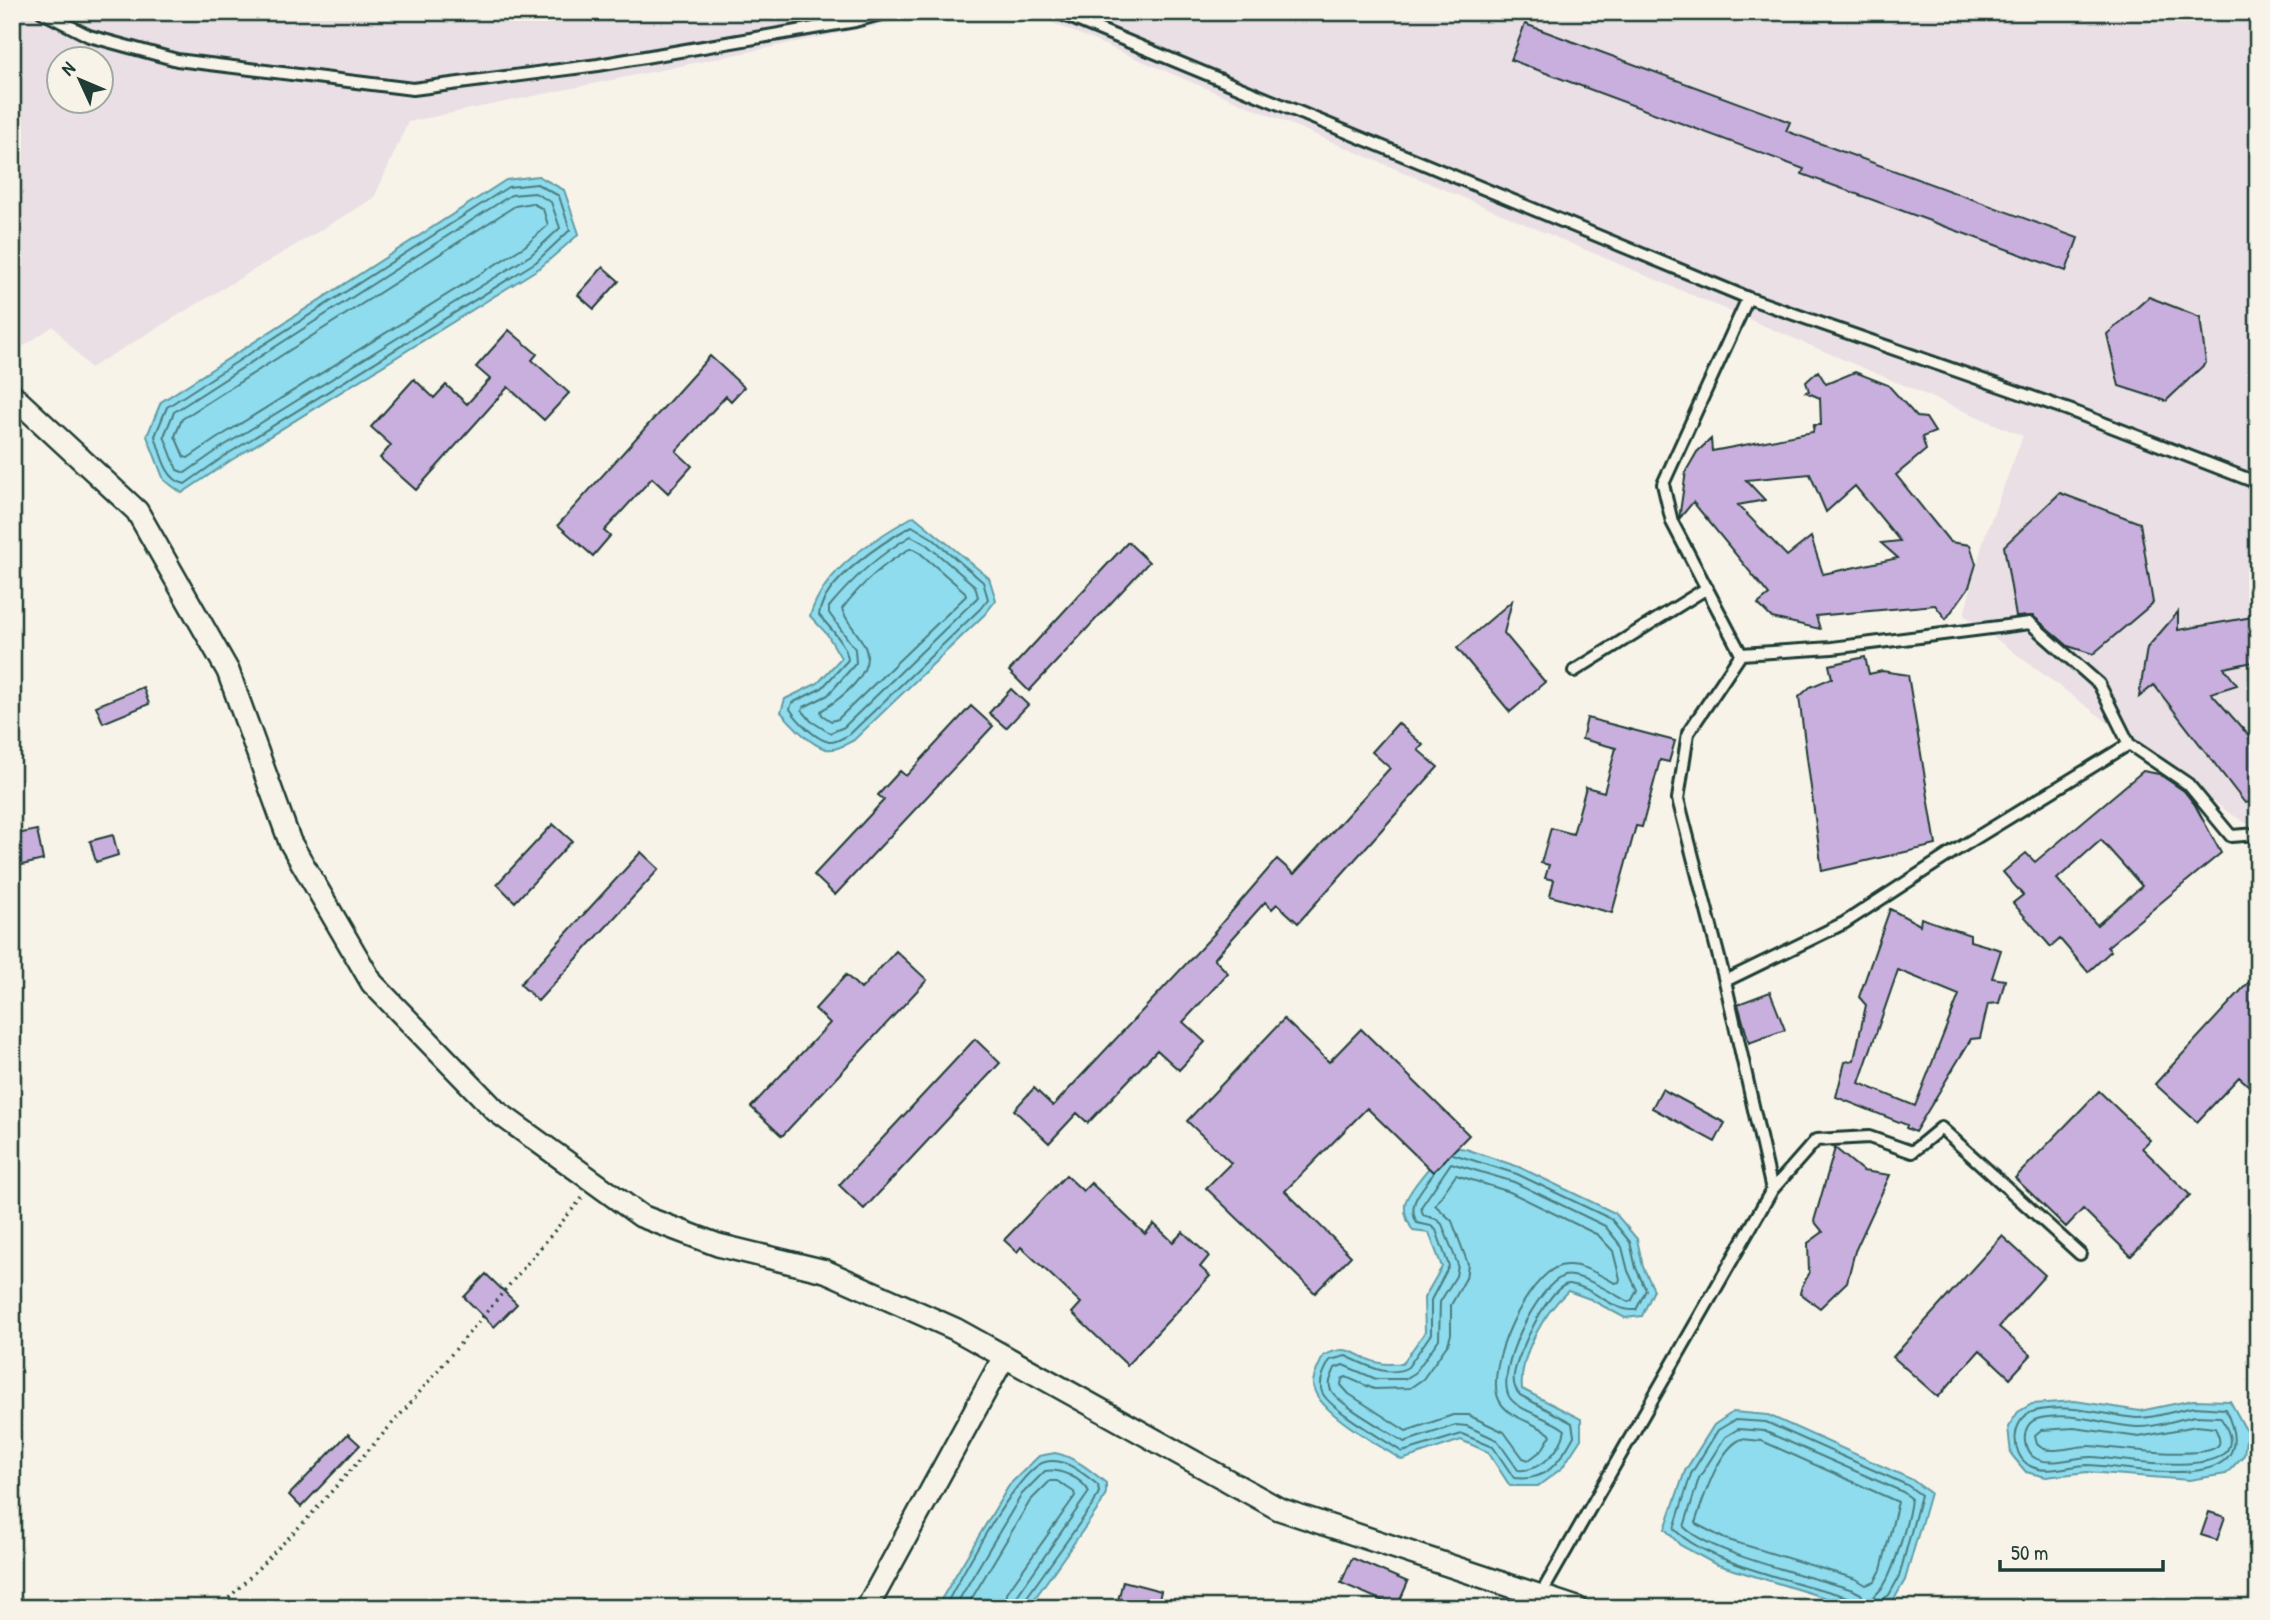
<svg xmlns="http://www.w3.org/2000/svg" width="2270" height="1620" font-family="'Patrick Hand',sans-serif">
<rect width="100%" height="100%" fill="#f7f3e8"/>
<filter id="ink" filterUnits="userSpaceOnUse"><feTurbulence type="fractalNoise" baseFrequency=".0143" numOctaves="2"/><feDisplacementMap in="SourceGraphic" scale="14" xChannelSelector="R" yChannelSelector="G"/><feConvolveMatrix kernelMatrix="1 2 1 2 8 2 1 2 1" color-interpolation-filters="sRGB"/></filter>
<g filter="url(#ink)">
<path fill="#e9dfe5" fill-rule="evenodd" d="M 12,12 L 942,12 L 408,122 L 374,198 L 90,368 L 53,326 L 12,354 ZM 60,60 L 102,60 L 102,102 L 60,102 Z
M 1027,12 L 2258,12 L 2258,826 L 2251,826 L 2228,812 L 1964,615 L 1984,538 L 2023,436 Z"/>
<path fill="#8fdcee" stroke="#629ca4" stroke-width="2" d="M 538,176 L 564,190 L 579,234 L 541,267 L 230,461 L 182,493 L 164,480 L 147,436 L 161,402 L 506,180 Z
M 914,516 L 989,578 L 996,600 L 985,614 L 854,740 C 846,744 836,751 826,749 C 810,745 792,724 781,712 L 785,699 L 818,683 L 841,658 L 827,634 L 810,616 C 824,569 874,539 914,516 Z
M 1448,1146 L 1466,1149 L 1519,1167 L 1615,1213 L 1637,1239 L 1643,1267 L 1654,1290 L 1642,1316 L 1625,1318 L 1590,1299 L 1568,1291 C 1544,1313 1519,1355 1522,1389 L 1581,1419 L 1581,1439 L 1562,1468 L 1538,1486 L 1510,1486 L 1488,1452 L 1461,1440 L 1402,1460 C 1381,1446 1311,1409 1313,1382 C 1314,1374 1320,1364 1323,1356 C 1352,1341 1353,1358 1380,1363 C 1387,1365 1395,1363 1402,1364 L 1425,1332 L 1424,1298 L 1442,1267 L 1429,1233 L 1413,1231 C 1408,1222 1404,1215 1405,1204 C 1407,1191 1438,1157 1448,1146 Z
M 2193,1400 L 2230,1401 L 2247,1432 L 2244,1455 L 2226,1474 L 2189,1480 L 2087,1472 L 2046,1477 L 2026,1472 L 2011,1454 L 2008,1427 L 2018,1412 L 2032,1404 L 2075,1401 L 2140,1411 Z
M 1733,1412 L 1768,1415 L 1911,1479 L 1930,1493 L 1905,1580 L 1893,1601 L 1880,1608 L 1852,1606 L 1715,1564 L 1680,1545 L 1665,1529 L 1685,1471 L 1714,1425 Z
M 1055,1453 C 1075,1457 1091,1471 1106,1483 L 1106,1493 L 1100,1506 L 1028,1608 L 936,1608 L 1010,1484 L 1039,1456 Z"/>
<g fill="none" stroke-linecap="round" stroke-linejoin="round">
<path stroke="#4c7d7e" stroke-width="2" d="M 537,184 L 559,196 L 570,230 L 536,262 L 226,455 L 185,484 C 165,480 161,453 155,436 L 167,407 L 508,187 Z
M 535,193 L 551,202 L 560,228 L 531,255 L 222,447 L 185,473 L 177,470 L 164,436 L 174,412 L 511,195 Z
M 532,203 L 543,209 L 548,225 L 525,246 L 216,439 L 188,458 L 184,457 L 175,436 L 182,419 L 515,206 Z
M 912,526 L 932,538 L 983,582 L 988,599 L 980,609 L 850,734 C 844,737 836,743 829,742 C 815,739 797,720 790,709 L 792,703 L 822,688 L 848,660 C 847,644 829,627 819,615 C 823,581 884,541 912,526 Z
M 911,536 L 927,545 L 975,586 L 978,597 L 844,727 L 830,733 L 811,721 L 802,710 L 804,707 L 828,695 L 856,663 L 855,649 L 829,613 L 829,607 C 853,578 878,555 911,536 Z
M 911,548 L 920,553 L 965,592 L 966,596 L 838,719 L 831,721 L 822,715 L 821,711 C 840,699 876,673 865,647 C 859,633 846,622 842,609 C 861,584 883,564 911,548 Z
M 1451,1163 L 1514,1182 L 1605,1226 L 1622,1247 L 1628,1271 L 1637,1290 L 1632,1300 L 1628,1302 C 1614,1294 1580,1272 1564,1276 C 1538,1284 1493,1374 1510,1398 C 1520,1412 1551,1418 1565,1430 C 1561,1451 1540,1472 1518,1470 L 1497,1440 L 1467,1426 L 1456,1425 L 1404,1442 C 1388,1431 1338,1404 1331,1390 C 1327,1383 1333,1374 1335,1368 L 1343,1365 L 1376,1379 L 1405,1379 L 1415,1373 L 1439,1339 L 1440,1302 L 1456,1276 L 1458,1265 L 1442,1224 L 1436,1219 L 1423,1215 L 1421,1207 Z
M 1433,1174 C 1422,1190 1406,1204 1417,1223 L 1431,1226 L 1436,1230 L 1449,1266 L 1431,1300 L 1431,1334 L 1408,1367 C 1389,1379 1364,1364 1346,1356 L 1330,1360 C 1325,1369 1318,1382 1322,1392 C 1329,1409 1385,1440 1402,1452 L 1462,1434 L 1493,1447 L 1514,1478 C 1546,1482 1560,1462 1574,1436 L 1572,1423 L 1520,1395 C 1515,1390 1513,1382 1514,1375 C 1516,1357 1550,1282 1570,1284 C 1594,1287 1612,1312 1636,1310 L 1646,1290 L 1636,1268 L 1630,1242 L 1611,1219 L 1517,1174 L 1453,1154
M 1456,1175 L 1510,1192 L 1598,1235 L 1613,1251 L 1620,1279 L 1619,1282 L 1615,1283 C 1600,1275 1578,1261 1560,1266 C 1527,1276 1484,1368 1499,1400 C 1508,1419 1537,1422 1551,1435 L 1542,1450 L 1529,1460 L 1523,1458 L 1504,1432 L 1468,1415 L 1453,1415 L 1406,1431 L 1349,1394 L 1341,1385 L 1342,1379 L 1346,1377 L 1374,1389 L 1410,1388 L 1423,1379 L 1448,1344 L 1451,1334 L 1451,1305 L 1466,1278 L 1468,1264 L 1452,1221 L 1435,1205 Z
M 2194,1407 L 2225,1409 C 2270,1500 2129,1466 2088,1465 C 2071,1465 2047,1475 2030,1466 C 2009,1454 2011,1417 2035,1411 C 2069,1403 2103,1415 2136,1418 C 2154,1419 2176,1410 2194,1407 Z
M 2195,1416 L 2220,1417 C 2269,1486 2122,1459 2093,1457 C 2076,1456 2050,1467 2035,1458 C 2021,1450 2021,1424 2037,1419 C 2068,1410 2106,1425 2137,1427 C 2156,1428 2177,1419 2195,1416 Z
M 2196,1426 L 2215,1428 C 2217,1433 2221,1438 2219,1444 C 2210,1462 2111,1447 2090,1446 C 2074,1445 2048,1457 2037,1444 L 2035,1435 L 2041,1430 L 2074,1428 L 2139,1437 Z
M 1738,1429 L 1764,1431 L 1903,1492 L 1911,1498 C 1910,1516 1894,1570 1884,1585 C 1880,1592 1874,1595 1870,1602 L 1865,1602 L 1861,1594 L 1853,1590 C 1813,1577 1711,1554 1684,1527 L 1699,1478 L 1725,1437 Z
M 1741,1439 L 1762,1441 L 1898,1502 L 1881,1570 L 1875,1581 L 1866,1585 L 1856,1579 L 1725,1539 L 1696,1524 L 1696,1520 C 1704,1497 1718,1450 1741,1439 Z
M 944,1608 C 960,1579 1017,1469 1045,1462 C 1065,1457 1084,1474 1098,1485 L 1099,1492 L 1094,1503 L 1024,1601 L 1023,1608
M 954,1608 L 1022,1494 L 1045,1471 C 1060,1468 1083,1479 1089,1492 L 1017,1596 L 1014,1608
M 966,1608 L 1030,1501 L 1050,1481 L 1057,1481 L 1074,1492 L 1075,1496 L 1008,1591 L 1003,1608
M 1856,1608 L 1855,1602 L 1851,1598 C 1802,1583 1708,1564 1674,1529 L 1691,1474 L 1718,1430 L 1735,1420 L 1766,1422 L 1907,1485 L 1921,1495 L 1899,1577 L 1889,1595 L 1880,1601 L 1879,1608"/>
</g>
<path fill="#c9afdd" stroke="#1f3d34" stroke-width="2" fill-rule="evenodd" d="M 1525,24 L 1790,122 L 1786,131 L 2078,238 L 2066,271 L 1802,174 L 1804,169 L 1511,60 Z
M 603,267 L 619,281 L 594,309 L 578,295 Z
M 2149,297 L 2200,317 L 2206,363 L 2166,401 L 2119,386 L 2107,334 Z
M 509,330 L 537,354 L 532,360 L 569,393 L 544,420 L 508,387 L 416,490 L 380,458 L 391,445 L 371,427 L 414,379 L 434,398 L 446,385 L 467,404 L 490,379 L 476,367 Z
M 710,356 L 744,387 L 731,401 L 726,396 L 676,451 L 692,466 L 668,493 L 652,478 L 604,531 L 610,536 L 593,556 L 558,525 Z
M 1818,371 L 1826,384 L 1855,372 L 1888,385 L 1917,417 L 1926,418 L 1935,432 L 1922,437 L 1926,450 L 1896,475 L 1950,542 L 1970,545 L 1976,564 L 1969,587 L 1946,619 L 1935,605 L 1816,616 L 1820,629 L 1772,618 L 1758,604 L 1769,595 L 1693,502 L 1679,519 L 1686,471 L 1697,452 L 1711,439 L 1712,451 L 1813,432 L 1814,425 L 1821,425 L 1820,398 L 1806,392 L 1809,391 L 1806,382 ZM 1810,474 L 1826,512 L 1855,486 L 1900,541 L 1881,543 L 1898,558 L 1823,574 L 1811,537 L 1787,556 L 1738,505 L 1765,500 L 1746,480 Z
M 2060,493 L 2140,523 L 2153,603 L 2093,654 L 2068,646 L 2033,616 L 2016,617 L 2004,546 Z
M 1128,542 L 1149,562 L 1029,691 L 1009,671 Z
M 1512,601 L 1504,633 L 1545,682 L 1510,712 L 1457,648 Z
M 2178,612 L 2178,630 L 2258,616 L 2258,661 L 2224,668 L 2237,685 L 2211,693 L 2258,746 L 2258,801 L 2245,803 L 2154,685 L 2139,697 L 2147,648 Z
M 1865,657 L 1869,674 L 1882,671 L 1908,675 L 1936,845 L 1822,871 L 1799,697 L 1810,687 L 1832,678 L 1829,665 Z
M 143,687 L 149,704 L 103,723 L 96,706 Z
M 1011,689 L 1028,705 L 1006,728 L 989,713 Z
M 971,706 L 993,726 L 835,895 L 814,875 L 884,800 L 878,795 L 900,771 L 906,776 Z
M 1587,718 L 1675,741 L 1669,762 L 1660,760 L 1642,827 L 1636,826 L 1612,913 L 1550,896 L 1554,880 L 1545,878 L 1549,865 L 1541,863 L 1551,828 L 1573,834 L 1586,787 L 1604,792 L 1616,748 L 1582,739 Z
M 1398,723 L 1423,745 L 1418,750 L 1438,767 L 1298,923 L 1277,904 L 1272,909 L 1265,902 L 1214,959 L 1228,973 L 1183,1022 L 1205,1042 L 1179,1070 L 1157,1050 L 1088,1123 L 1077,1113 L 1049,1143 L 1014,1110 L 1034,1088 L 1053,1106 L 1215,933 L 1214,932 L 1277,859 L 1294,874 L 1390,768 L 1372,752 Z
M 2143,771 L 2159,774 L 2184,791 L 2195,805 L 2221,853 L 2107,947 L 2111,951 L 2088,972 L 2060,939 L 2051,947 L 2013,903 L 2023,895 L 2003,872 L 2026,853 L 2035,862 ZM 2101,840 L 2142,886 L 2097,925 L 2057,879 Z
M 553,824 L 572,841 L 515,902 L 497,884 Z
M 37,830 L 43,860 L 18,866 L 12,835 Z
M 113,835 L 118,855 L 96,862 L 90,841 Z
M 641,852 L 659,869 L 538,1001 L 520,984 Z
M 1890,909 L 1920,925 L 1921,918 L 1970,935 L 1970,941 L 2001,950 L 1992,978 L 2005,980 L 1999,1003 L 1988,1004 L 1980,1038 L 1971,1039 L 1915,1132 L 1906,1128 L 1907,1125 L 1836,1097 L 1845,1062 L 1854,1060 L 1866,1005 L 1859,997 ZM 1898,970 L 1959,995 L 1915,1106 L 1859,1083 Z
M 896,951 L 927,980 L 782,1136 L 751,1107 L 830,1023 L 815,1009 L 846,975 L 861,989 Z
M 2258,972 L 2258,1094 L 2239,1077 L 2197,1122 L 2155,1084 Z
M 1770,992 L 1785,1030 L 1749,1043 L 1738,1004 Z
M 1284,1019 L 1329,1062 L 1361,1029 L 1469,1135 L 1433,1172 L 1367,1108 L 1285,1191 L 1351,1256 L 1315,1293 L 1206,1188 L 1231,1163 L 1187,1121 Z
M 975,1039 L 1000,1063 L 864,1209 L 839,1185 Z
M 1662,1089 L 1725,1123 L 1715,1142 L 1652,1108 Z
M 2099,1091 L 2150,1140 L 2142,1148 L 2190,1195 L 2131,1256 L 2083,1209 L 2066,1227 L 2015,1178 Z
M 1835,1148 L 1863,1171 L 1890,1175 L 1855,1251 L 1847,1282 L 1820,1308 L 1800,1293 L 1802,1286 L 1809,1274 L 1808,1243 L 1823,1232 L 1814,1221 Z
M 1066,1175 L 1083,1191 L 1091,1183 L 1145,1234 L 1154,1224 L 1173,1242 L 1183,1232 L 1209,1256 L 1200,1267 L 1210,1276 L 1127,1365 L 1072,1313 L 1081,1303 L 1021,1247 L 1017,1252 L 1004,1240 Z
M 2002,1236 L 2045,1275 L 1999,1327 L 2031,1355 L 2010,1378 L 1980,1350 L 1938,1397 L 1893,1357 Z
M 486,1274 L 517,1304 L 494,1327 L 464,1297 Z
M 348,1434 L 360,1445 L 301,1507 L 289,1495 Z
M 2209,1512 L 2225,1517 L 2217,1540 L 2201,1535 Z
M 1352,1558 L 1408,1582 L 1397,1607 L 1341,1583 Z
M 1123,1581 L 1161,1591 L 1157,1608 L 1116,1608 Z"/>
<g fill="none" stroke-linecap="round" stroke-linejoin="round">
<defs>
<path id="service" d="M 42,12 L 89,36 L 177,60 L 413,89 L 598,65 L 855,21 L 888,12
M 1057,12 L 1748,298 L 2069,410 L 2258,483
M 1741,654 L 1832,648 L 2030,623 L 2099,684 L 2129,744
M 1574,671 L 1707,588
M 1725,981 L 1844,923 L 1953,852 L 2129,744 L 2188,784 L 2231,836 L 2258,834
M 1772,1190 L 1816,1140 L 1869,1137 L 1912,1152 L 1941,1128 L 2080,1254
M 1533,1608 L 1772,1190 L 1725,981 L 1678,799 L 1688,733 L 1741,654 L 1672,522 L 1663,484 L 1748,298"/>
<path id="minor" d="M 12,395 L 137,511 L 228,671 L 290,842 L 372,983 L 496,1111 L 641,1216 L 718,1245 L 825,1271 L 955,1329 L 1279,1509 L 1577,1608
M 867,1608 L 1004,1357"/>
</defs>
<use href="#service" stroke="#1f3d34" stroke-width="16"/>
<use href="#minor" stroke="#1f3d34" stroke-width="26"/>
<path stroke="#1f3d34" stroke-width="3.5" stroke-dasharray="2 5" stroke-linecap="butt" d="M 219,1608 L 306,1520 L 408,1406 L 582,1198"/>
<use href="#service" stroke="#f7f3e8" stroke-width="10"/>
<use href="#minor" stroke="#f7f3e8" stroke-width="21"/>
</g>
</g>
<rect width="2270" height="1620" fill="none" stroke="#f7f3e8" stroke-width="42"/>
<rect x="21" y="21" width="2228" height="1578" fill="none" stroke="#1f3d34" stroke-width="2.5" filter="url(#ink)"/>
<g transform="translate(80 80) rotate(314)"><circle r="33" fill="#f7f3e8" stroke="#a1aaa0" stroke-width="2"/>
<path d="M0-5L12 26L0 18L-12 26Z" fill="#1f3d34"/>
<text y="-10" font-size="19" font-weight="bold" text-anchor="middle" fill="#1f3d34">N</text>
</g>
<path d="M2000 1560v10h163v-10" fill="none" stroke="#1f3d34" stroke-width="3.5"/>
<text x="2011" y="1560" font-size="21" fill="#1f3d34" stroke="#f7f3e8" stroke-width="5" paint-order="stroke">50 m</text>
</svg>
